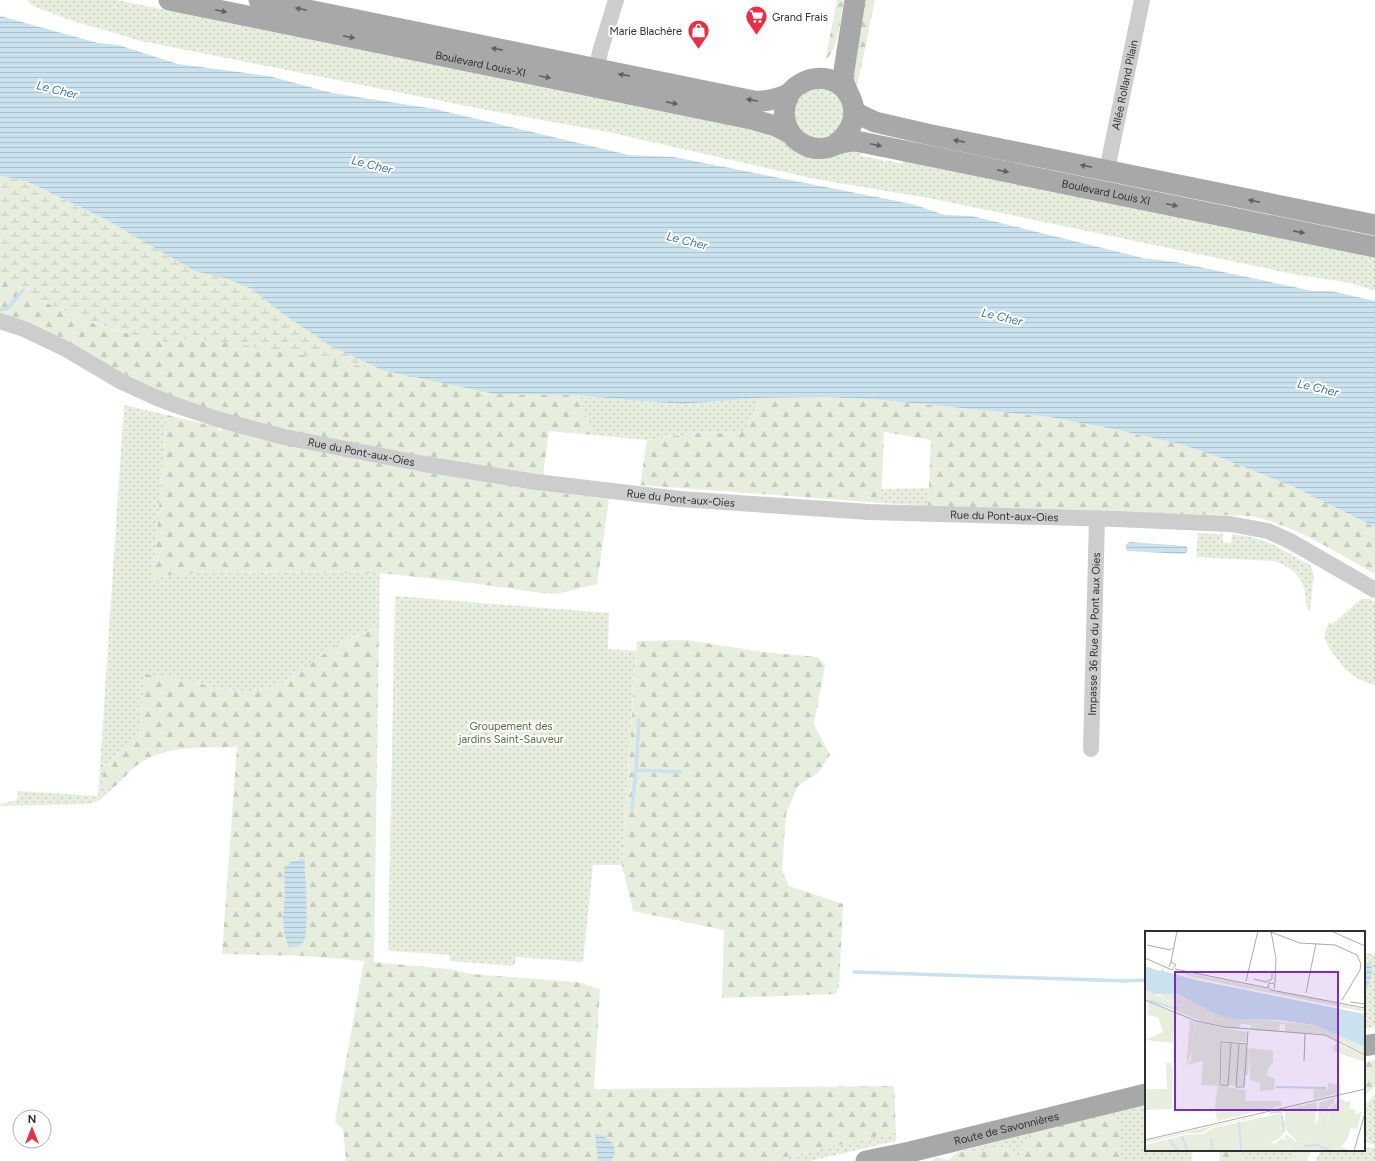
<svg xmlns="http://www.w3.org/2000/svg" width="1375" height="1161" font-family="Figtree,sans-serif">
<defs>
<pattern id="green-dots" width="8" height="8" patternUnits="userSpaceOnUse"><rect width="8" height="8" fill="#e7eede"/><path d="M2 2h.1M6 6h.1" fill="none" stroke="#c6ccbf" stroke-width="1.8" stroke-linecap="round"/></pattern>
<pattern id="forest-firs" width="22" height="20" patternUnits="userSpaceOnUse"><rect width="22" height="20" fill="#e7eede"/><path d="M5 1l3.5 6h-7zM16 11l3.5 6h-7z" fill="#c6ccbf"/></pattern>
<pattern id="wetland-marsh" width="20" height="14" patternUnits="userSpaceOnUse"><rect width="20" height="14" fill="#e7eede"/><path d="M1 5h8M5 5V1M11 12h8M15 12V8" fill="none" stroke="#c6ccbf"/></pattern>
<pattern id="water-rules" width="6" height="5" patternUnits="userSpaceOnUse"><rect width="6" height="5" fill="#cae2ee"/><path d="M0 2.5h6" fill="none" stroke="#aec2cc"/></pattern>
</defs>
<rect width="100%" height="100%" fill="#fff"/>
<path fill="url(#green-dots)" d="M 27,0 L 117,0 L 766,133 L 781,140 L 792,149 L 851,151 L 862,152 L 861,156 L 883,160 L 883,162 L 885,162 L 885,160 L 903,164 L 903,160 L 1375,256 L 1375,291 L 1350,283 L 1293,274 L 934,199 L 815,179 L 608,132 L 492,111 L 141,41 L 70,20 L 38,8 L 29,3 Z
M 818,88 C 854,91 849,138 821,139 C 818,139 814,139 812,139 C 806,137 801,131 796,128 L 793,106 L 801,94 Z
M 577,395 L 627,400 L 683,404 L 761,398 L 754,414 L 745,430 L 737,434 L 703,432 L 647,440 L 594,435 Z
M 124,405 L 167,415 L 153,579 L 175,574 L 214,572 L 380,573 L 379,627 L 348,639 L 319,657 L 289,680 L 270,688 L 245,692 L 225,690 L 200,684 L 145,674 L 139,737 L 117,755 L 108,765 L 104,787 L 105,789 L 112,789 L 98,801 L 88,804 L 0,806 L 0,804 L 17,800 L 18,798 L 18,791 L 98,796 Z
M 929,488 L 928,506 L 881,503 L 881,489 Z
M 1198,533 L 1223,534 L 1223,542 L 1231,543 L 1232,534 L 1252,537 L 1272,544 L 1310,565 L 1314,573 L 1310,610 L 1308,611 C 1306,605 1306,598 1305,592 C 1302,575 1289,566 1274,561 L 1196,557 Z
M 395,596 L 609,613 L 608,649 L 636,651 L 622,865 L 593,865 L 583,962 L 516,957 L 514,966 L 450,961 L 450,955 L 391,951 L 388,948 Z
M 1361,599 L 1370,599 L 1375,602 L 1375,685 C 1366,682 1357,679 1350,673 C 1342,667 1323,643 1325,634 C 1325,630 1328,626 1329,622 L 1332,624 Z
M 1364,952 L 1375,955 L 1375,1027 L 1364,1029 Z
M 1375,1094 L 1375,1145 L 1364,1142 L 1364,1106 Z
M 1146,1104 L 1146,1150 L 1193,1150 L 1191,1161 L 1121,1161 L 1121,1148 L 1022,1149 L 1018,1160 L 1008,1149 L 1002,1147 L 980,1151 L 957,1152 Z
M 896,1132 L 896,1141 L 810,1161 L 768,1161 Z
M 1364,1146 L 1375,1149 L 1375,1161 L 1315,1161 L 1321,1150 L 1364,1150 Z
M 1244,1150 L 1301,1150 L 1290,1161 L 1245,1161 L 1241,1156 Z"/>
<path fill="url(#forest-firs)" d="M 837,0 L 844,0 C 840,20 839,46 825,62 Z
M 865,0 L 875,0 L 857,87 L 850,70 Z
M 0,176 L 495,394 L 577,395 L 594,435 L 549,431 L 543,475 L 481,466 L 303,435 L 242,420 L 143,387 L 44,330 L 0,313 L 0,276 C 26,291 53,308 82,319 C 110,330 140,337 171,342 Z
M 827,397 L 881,400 L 1049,417 L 1118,430 L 1180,444 L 1224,459 L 1294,487 L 1375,527 L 1375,574 C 1336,552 1296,526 1252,516 L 928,506 L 931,440 L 884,432 L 881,503 L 640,485 L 647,440 L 703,432 L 737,434 L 745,430 L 754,414 L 761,398 Z
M 167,415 L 218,427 L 217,430 L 221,431 L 223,426 L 474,480 L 541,491 L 609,499 L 597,584 L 556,594 L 541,593 L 472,583 L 380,573 L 214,572 L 175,574 L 153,579 Z
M 379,627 L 374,962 L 449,969 L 471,974 L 578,982 L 600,989 L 594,1089 L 894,1086 L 896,1132 L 768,1161 L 346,1161 L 343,1130 L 335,1121 L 364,961 L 306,956 L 222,954 L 237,747 C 202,748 166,744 136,766 C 128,773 120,782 112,789 L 105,789 C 92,771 128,746 139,737 L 145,674 L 177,678 L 225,690 L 245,692 L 270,688 L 289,680 L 319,657 L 348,639 Z
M 687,640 L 763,652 L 818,657 L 825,665 L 814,724 L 830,755 L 819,772 L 798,786 L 786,814 L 782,870 L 789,886 L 843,904 L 839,987 L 835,994 L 722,998 L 724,930 L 633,911 L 622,865 L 637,641 Z
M 1375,1060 L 1375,1086 L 1364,1097 L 1364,1062 Z
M 1111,1116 L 1121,1122 L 1121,1161 L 933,1161 L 936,1157 L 949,1160 L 957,1152 L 980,1151 L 1002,1147 L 1008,1149 L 1018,1160 L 1022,1149 L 1031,1132 Z
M 1220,1150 L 1244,1150 L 1241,1156 L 1245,1161 L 1219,1161 Z
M 1301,1150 L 1312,1150 L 1306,1161 L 1290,1161 Z"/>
<path fill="url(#wetland-marsh)" d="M 0,176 L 18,179 L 30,183 L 103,218 L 195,271 L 228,279 L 252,289 L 282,313 L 331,346 L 382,370 L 230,343 L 193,339 L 179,340 L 171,343 L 133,335 L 81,319 L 39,299 L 0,276 Z"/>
<path fill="url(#water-rules)" d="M 0,16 L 98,43 L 118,45 L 178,64 L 269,76 L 332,93 L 435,109 L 629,155 L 674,157 L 912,204 L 945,215 L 972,216 L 1143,258 L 1176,262 L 1313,291 L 1331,291 L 1375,301 L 1375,527 L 1294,487 L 1224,459 L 1180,444 L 1118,430 L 1049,417 L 881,400 L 827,397 L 761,398 L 683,404 L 627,400 L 577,395 L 495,394 L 382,370 L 331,346 L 282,313 L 252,289 L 228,279 L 195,271 L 103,218 L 30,183 L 18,179 L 0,176 Z
M 1130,542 L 1186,546 L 1188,549 L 1187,552 L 1184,554 L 1128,551 L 1126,550 L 1126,544 Z
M 304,858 C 306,863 304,867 305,873 C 307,893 307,913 306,934 L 304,941 L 300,946 L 294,947 L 288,946 L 284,933 L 283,917 L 285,894 L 284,868 L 291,862 Z
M 1364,962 L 1371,964 C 1374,973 1370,984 1364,992 Z
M 595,1133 C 610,1138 621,1146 611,1161 L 598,1161 Z"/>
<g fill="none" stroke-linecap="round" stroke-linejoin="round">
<path stroke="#cae2ee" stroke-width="3.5" d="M 0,310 L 8,308 L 23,290
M 636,770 L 639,720
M 632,809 L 636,770 L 681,772
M 854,972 L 1126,981 L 1146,980"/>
<g stroke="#cdcdcd" stroke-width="16">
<path d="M 597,69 L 600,52 L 616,0"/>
<path id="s1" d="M 1107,170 L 1142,0"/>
<path id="s2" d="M 0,321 L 24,329 L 43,338 L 66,349 L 122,382 L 157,398 L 178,406 L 217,419 L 284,437 L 424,464 L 536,482 L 680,499 L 869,512 L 1116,519 L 1230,524 L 1268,531 L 1290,541 L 1375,590"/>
<path id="s3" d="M 1091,749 L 1097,519"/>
</g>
<g stroke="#a8a8a8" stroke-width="21">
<path id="s4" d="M 169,0 L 751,119 L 776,126 L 790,133"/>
<path d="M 259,0 L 754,101 C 767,102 777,99 789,94"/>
<path d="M 849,95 L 844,83 L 843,77 L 855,0"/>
<path d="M 854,112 L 875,122 L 927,134 L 1375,225"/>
<path id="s5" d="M 837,143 C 876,113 840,61 800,84 C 795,87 790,91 788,97 C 783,108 783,118 788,129 C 795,144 814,152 830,147 C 839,143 846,141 856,141 L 1375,247"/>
<path d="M 1364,1046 L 1375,1044"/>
<path id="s6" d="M 866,1161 L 910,1152 L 1146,1094"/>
</g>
</g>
<defs><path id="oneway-solid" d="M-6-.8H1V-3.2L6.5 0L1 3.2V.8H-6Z"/></defs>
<g fill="#606060">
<use href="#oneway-solid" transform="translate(301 9) rotate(-168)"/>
<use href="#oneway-solid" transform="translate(221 11) rotate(12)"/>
<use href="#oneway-solid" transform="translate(349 37) rotate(12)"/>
<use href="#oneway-solid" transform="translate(497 49) rotate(-169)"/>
<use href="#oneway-solid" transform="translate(624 75) rotate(-169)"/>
<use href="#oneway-solid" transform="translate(545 77) rotate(12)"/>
<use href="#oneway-solid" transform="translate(752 100) rotate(-171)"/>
<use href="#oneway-solid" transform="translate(672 103) rotate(11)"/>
<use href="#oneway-solid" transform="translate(959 141) rotate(-169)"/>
<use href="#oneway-solid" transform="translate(876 145) rotate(12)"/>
<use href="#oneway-solid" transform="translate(1086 166) rotate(-169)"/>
<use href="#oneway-solid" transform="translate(1003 171) rotate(11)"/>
<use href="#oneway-solid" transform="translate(1254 201) rotate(-168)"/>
<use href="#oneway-solid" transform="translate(1172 205) rotate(12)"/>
<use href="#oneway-solid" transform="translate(1299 232) rotate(11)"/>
</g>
<defs>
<symbol id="supermarket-pin" viewBox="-11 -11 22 30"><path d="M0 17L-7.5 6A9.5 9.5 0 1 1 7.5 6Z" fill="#ec2d46" stroke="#fff"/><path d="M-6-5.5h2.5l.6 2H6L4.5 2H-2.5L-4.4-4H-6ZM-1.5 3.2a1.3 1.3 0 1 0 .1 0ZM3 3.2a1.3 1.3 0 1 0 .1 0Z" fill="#fff"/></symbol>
<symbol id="shop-pin" viewBox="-11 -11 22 30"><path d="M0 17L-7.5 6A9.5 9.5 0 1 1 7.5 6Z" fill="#ec2d46" stroke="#fff"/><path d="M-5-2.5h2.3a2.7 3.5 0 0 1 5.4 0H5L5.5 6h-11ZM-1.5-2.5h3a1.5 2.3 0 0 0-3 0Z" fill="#fff"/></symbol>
</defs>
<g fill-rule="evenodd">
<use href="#supermarket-pin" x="744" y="4" width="25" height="34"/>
<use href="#shop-pin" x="686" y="18" width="25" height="34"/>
</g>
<g text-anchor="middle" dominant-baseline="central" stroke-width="4" stroke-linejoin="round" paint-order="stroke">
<g font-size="11" fill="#303030" stroke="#fff" text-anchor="start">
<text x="772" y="17">Grand Frais</text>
<text x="682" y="31" text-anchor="end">Marie Blachère</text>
</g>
<g font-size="11" fill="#303030" stroke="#fff">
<text stroke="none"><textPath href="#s4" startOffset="318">Boulevard Louis-XI</textPath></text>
<text stroke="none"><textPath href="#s1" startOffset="87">Allée Rolland Pilain</textPath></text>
<text stroke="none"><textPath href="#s5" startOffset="493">Boulevard Louis XI</textPath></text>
<text stroke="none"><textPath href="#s2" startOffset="387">Rue du Pont-aux-Oies</textPath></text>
<text stroke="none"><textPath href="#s2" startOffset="710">Rue du Pont-aux-Oies</textPath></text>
<text stroke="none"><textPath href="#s2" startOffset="1034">Rue du Pont-aux-Oies</textPath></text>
<text stroke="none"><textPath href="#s3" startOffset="115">Impasse 36 Rue du Pont aux Oies</textPath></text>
<text stroke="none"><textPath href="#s6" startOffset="144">Route de Savonnières</textPath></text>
</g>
<g font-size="11" fill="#566e3b" stroke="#fff">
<text x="511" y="726">Groupement des<tspan x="511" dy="13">jardins Saint-Sauveur</tspan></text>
</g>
<g font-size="12" font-style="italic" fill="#3a7897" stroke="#fff">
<text transform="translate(57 90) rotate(14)">Le Cher</text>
<text transform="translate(372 165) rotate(14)">Le Cher</text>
<text transform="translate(687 241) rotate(14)">Le Cher</text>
<text transform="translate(1002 317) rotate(13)">Le Cher</text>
<text transform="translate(1318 388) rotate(13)">Le Cher</text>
</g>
</g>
<g transform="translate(1145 931)">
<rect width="220" height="220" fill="#fff"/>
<path d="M 30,39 L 220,78 L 220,81 L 47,46 L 32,40 L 27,41 ZM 0,59 L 10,63 L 11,67 L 7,70 L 35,81 L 0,69 ZM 98,88 L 111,89 L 120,89 L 117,93 L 106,94 L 100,93 ZM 45,89 L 50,91 L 48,110 L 75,109 L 75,116 L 62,123 L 47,121 L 41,136 L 28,137 L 41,136 ZM 77,112 L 102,114 L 102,118 L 105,119 L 103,144 L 100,144 L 99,155 L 76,154 ZM 192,112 L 220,125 L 220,131 L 190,121 L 187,117 ZM 183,152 L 195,154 L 194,162 L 168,169 L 169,158 L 183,158 ZM 190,167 L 189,172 L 180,179 L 185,179 L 177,210 L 186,177 L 196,167 L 201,171 L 206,170 L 204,177 L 211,179 L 210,183 L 217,181 L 212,198 L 206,197 L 202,209 L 196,216 L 208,220 L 150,220 L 152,211 L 140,198 L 152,198 L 153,211 L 164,209 L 163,174 L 150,179 L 143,178 L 172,171 L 170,193 L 179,184 L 177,178 L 182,169 ZM 134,180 L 137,183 L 127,182 L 64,197 L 57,202 L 43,202 L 0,212 L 0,210 ZM 133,183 L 137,185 L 139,202 L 134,208 L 126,211 L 130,213 L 137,207 L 141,209 L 145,220 L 98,220 L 96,216 L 96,220 L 0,220 L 0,214 L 40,204 L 58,203 L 68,197 Z" fill="#e7eede"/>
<path d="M 10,63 L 39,79 L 98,88 L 100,93 L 95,93 L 94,98 L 58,91 L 7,70 L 11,67 ZM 3,71 L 30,82 L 28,112 L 0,109 L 18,101 L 13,86 L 2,84 ZM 120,89 L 170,94 L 220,116 L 220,123 L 179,103 L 140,101 L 140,93 L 135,93 L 134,101 L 106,99 L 106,94 L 117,93 ZM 50,91 L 102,101 L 101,111 L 48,110 ZM 75,116 L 74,155 L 101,159 L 100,170 L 136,170 L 136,175 L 72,190 L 70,174 L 73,155 L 56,154 L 58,130 L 42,134 L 46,129 L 47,121 L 62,123 ZM 105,117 L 128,120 L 128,131 L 123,138 L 122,144 L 130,148 L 129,159 L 115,160 L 115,152 L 105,149 ZM 21,132 L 26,132 L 28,137 L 27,178 L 0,179 L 0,158 L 22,158 ZM 182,169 L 177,178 L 179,184 L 172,191 L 175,171 ZM 163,174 L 165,209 L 153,211 L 152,198 L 140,198 L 139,194 L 140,179 ZM 141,203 L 155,214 L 154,220 L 145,220 L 140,206 ZM 170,214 L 180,217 L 179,220 L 171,216 L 156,219 L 160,215 Z" fill="#e7eede"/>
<path d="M 27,62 L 60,76 L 75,85 L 39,79 L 13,64 Z" fill="#e7eede"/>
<path d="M 0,35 L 15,40 L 19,37 L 18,40 L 51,49 L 220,83 L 220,116 L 170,94 L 134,89 L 88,88 L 75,85 L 32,63 L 10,63 L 0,59 Z" fill="#cae2ee"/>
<path fill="none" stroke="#cae2ee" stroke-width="2" d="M 4,69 L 30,78 L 33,76M 131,156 L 181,157M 125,182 L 134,180 L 137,183M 137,184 L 139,201M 94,191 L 96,220M 37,205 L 42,219M 24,208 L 33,220M 66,208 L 68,220M 159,215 L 172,214 L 187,220"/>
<path fill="none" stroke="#acacac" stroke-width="1" d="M 123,0 L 155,12 L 190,14 L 212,24 L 216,33 L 215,39 L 197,69M 126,0 L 131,28 L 130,52M 186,0 L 220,15M 2,14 L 25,19 L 28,17M 0,27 L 27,39 L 31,34 L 26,31 L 24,36M 26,31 L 32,0M 30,38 L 123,57M 109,48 L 121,51 L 127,48 L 127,41M 101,50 L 113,0M 129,58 L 130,53 L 124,52 L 123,56 L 126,59 L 220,77M 161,62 L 171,12M 0,69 L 51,90 L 80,96 L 180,104 L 220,124M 205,71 L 220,73M 86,112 L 83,155 L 75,154 L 76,111 L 102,113 L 103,100M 94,113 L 91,156 L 99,156 L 102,113M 159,130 L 160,103M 0,209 L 220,158M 209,220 L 220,182"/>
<path fill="#7b2cbf" fill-opacity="0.15" stroke="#7b2cbf" stroke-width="2" d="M 30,41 L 193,41 L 193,179 L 30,179 Z"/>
<rect width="220" height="220" fill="none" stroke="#303030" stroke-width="2"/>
</g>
<g transform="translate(32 1129)"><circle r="19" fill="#ffffff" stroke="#acacac"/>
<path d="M0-3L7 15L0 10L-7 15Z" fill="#ec2d46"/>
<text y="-6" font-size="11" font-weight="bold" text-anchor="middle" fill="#303030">N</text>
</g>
</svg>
